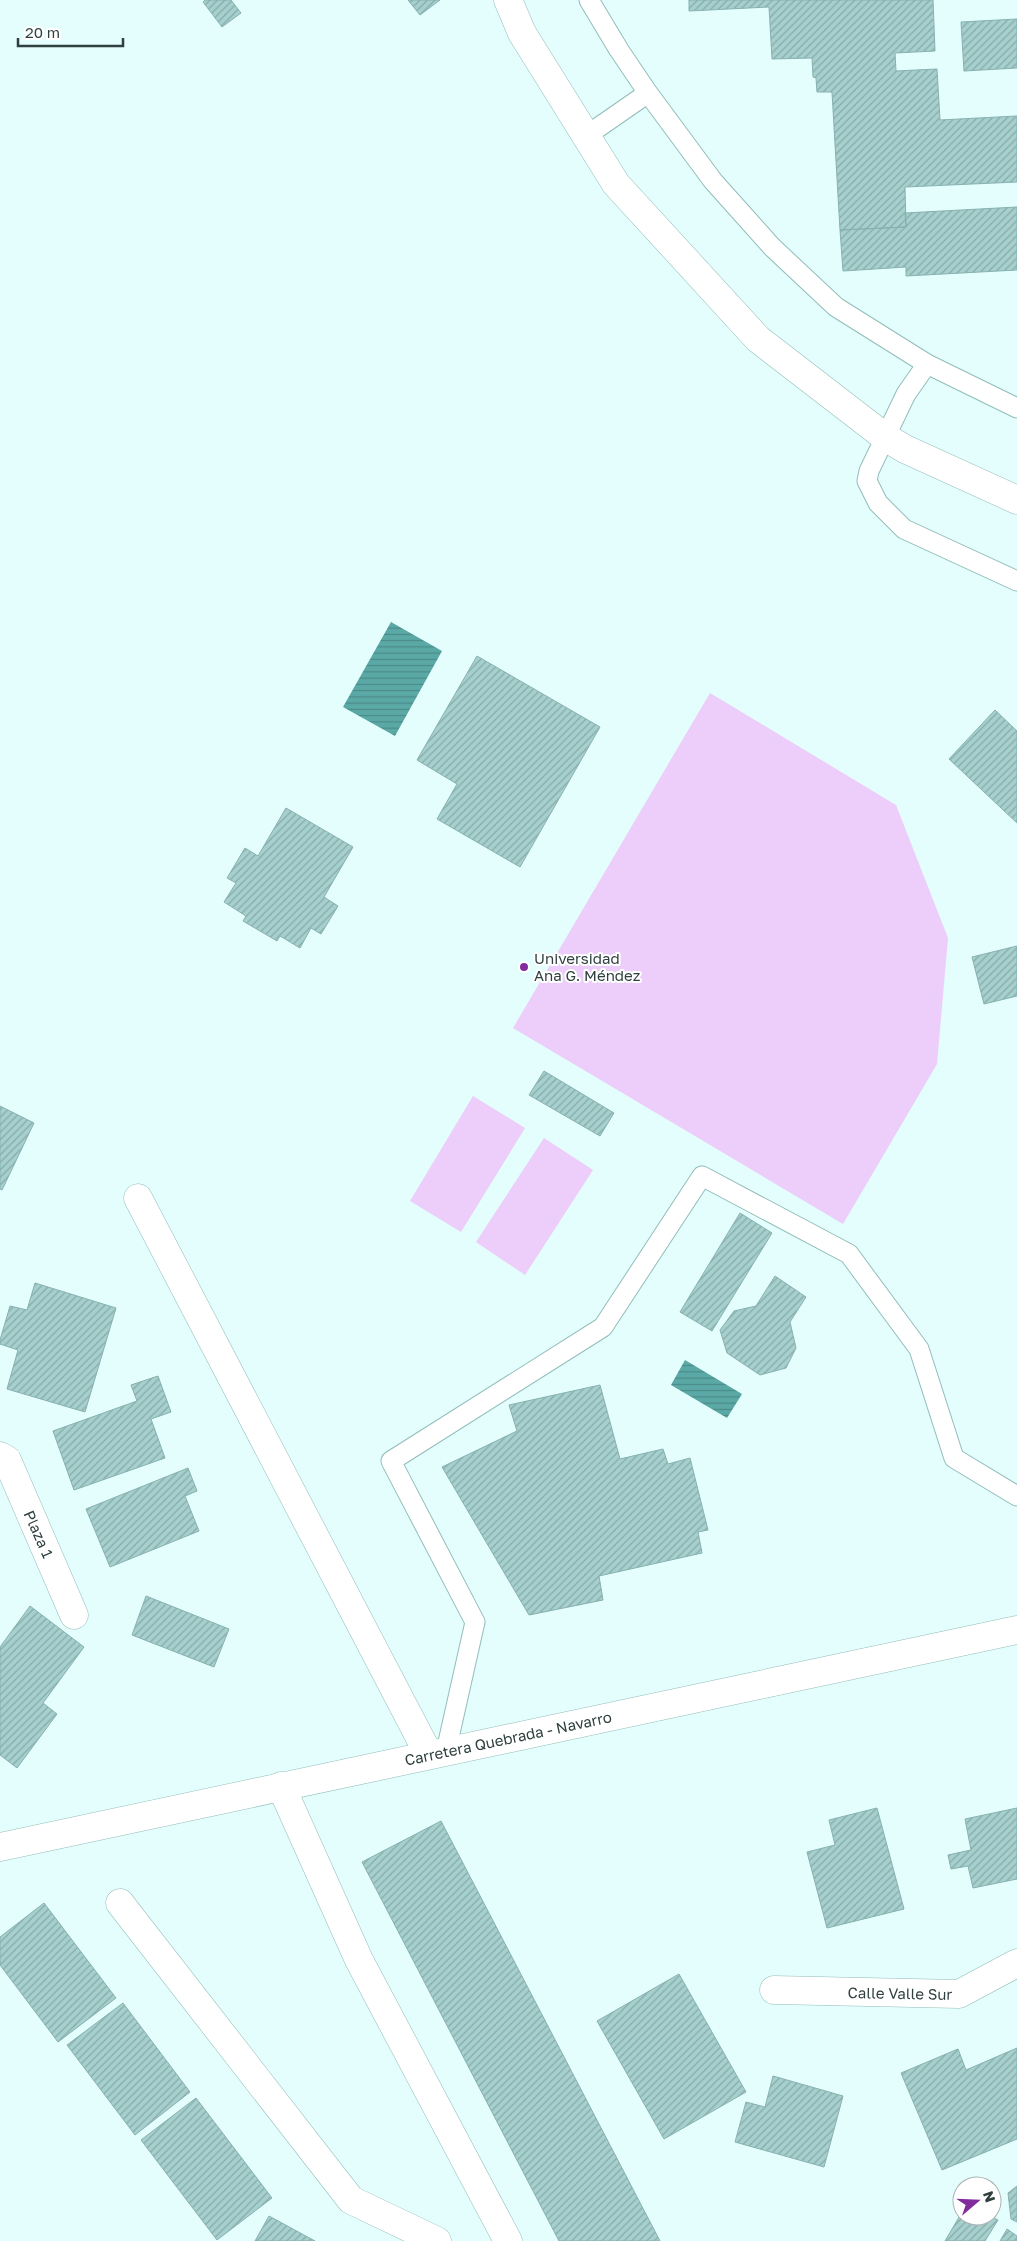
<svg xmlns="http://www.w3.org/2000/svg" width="1017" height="2241" font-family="'Golos Text',sans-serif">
<defs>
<pattern id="water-rules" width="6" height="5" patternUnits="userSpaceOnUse" patternTransform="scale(1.25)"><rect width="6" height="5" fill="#5aa9a6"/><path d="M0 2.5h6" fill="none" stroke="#4b8b89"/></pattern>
<pattern id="building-hatch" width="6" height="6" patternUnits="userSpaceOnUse" patternTransform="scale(1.25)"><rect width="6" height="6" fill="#a5d0ce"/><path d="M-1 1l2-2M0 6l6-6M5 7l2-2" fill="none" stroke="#87aaa9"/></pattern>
</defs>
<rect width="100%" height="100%" fill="#e3fefc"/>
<path fill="#edcdf9" d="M 710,693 L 896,805 L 948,938 L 937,1064 L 843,1224 L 513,1028 Z
M 473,1096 L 525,1128 L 461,1232 L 410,1201 Z
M 544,1138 L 593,1170 L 525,1275 L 476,1242 Z"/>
<path fill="url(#water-rules)" d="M 391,622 L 442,651 L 395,736 L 343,707 Z
M 685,1360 L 742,1394 L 727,1418 L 671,1385 Z"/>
<path fill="url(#building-hatch)" stroke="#87b1af" d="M 205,0 L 231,0 L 241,13 L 222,27 L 203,2 Z
M 408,0 L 440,0 L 420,15 Z
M 689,0 L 933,0 L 935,51 L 895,53 L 896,71 L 937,69 L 940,120 L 1017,116 L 1017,182 L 905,187 L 906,227 L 840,230 L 832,92 L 817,92 L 816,78 L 813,77 L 812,58 L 772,59 L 769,7 L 689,11 Z
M 1017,19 L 1017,68 L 964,71 L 961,22 Z
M 1017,207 L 1017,270 L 906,276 L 906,267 L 843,271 L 840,230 L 906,227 L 905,213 Z
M 477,656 L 600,727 L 520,867 L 437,819 L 457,784 L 417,760 Z
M 995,710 L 1017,731 L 1017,823 L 949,759 Z
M 286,808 L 353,847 L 324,897 L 338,906 L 321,934 L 311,928 L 300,948 L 280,936 L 277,941 L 243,921 L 246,916 L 224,902 L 236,883 L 227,878 L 245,848 L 258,856 Z
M 1017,946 L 1017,996 L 984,1004 L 972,957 Z
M 544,1071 L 614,1113 L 600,1136 L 529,1095 Z
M 0,1106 L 34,1123 L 2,1190 L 0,1189 Z
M 740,1213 L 772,1233 L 712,1331 L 680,1312 Z
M 775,1276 L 806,1297 L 790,1322 L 796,1348 L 786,1368 L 760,1375 L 727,1353 L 720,1330 L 734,1311 L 756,1306 Z
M 35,1283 L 116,1308 L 85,1412 L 7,1389 L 18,1350 L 0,1344 L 0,1340 L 10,1306 L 27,1310 Z
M 158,1376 L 171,1412 L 151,1419 L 165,1458 L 74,1490 L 53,1431 L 137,1401 L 131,1385 Z
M 600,1385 L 620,1459 L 663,1449 L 668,1464 L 690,1458 L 708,1530 L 698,1532 L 702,1553 L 599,1576 L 603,1600 L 529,1615 L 442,1467 L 517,1431 L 509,1405 Z
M 188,1468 L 197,1491 L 185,1496 L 199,1531 L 110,1567 L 86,1509 Z
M 146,1596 L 229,1629 L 214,1667 L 132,1635 Z
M 30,1606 L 84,1647 L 43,1703 L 57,1714 L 17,1768 L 0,1755 L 0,1647 Z
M 877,1808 L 904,1909 L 827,1928 L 807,1852 L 835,1845 L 829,1820 Z
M 1017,1808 L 1017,1879 L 973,1888 L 968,1866 L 951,1869 L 948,1855 L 971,1850 L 965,1819 Z
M 441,1821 L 660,2241 L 559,2241 L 362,1862 Z
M 44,1903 L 116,1998 L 58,2042 L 0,1965 L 0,1937 Z
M 679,1974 L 746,2092 L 664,2139 L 597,2021 Z
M 123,2003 L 190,2092 L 135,2135 L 67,2045 Z
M 1017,2048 L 1017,2139 L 942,2170 L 901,2073 L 958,2049 L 966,2070 Z
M 773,2076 L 843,2096 L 824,2167 L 735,2142 L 746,2102 L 765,2107 Z
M 196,2098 L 272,2198 L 217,2240 L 141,2140 Z
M 1017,2186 L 1017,2222 L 1011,2219 L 1008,2193 Z
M 962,2212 L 962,2216 L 990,2216 L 998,2220 L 985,2241 L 945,2241 Z
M 269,2216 L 315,2241 L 255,2241 Z
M 1007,2229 L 1017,2236 L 1017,2241 L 1000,2241 Z"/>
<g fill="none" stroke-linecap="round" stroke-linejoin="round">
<defs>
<path id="service" d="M 589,0 L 619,50 L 648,93 L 713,181 L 772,247 L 836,307 L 927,364 L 1017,408
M 586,136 L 648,93
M 927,364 L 906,394 L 869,471 L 867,481 L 878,503 L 904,529 L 1017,581
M 446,1751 L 475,1622 L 391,1461 L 603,1327 L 702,1176 L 849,1254 L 919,1349 L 954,1458 L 1017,1496"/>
<path id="minor" d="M 508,0 L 522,33 L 616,184 L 758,339 L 885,437 L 905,449 L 1017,500
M 138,1198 L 429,1755
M 0,1456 L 7,1460 L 74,1615
M 281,1786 L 359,1960 L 508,2241
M 120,1903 L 351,2200 L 437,2241
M 774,1990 L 959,1994 L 1017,1963"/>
<path id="tertiary" d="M 0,1847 L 1017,1630"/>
</defs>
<use href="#service" stroke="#92bdba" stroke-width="21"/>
<use href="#minor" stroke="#92bdba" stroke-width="29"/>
<use href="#tertiary" stroke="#92bdba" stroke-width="29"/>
<use href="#service" stroke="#fff" stroke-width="19"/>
<use href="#minor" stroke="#fff" stroke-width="28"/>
<use href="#tertiary" stroke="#fff" stroke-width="28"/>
</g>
<circle fill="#812d9b" stroke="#fff" stroke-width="2" cx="524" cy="967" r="5"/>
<g text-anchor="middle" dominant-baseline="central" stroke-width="4" stroke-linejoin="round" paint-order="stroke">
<g font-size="15" fill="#2f403f" stroke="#fff" text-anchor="start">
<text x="534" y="958">Universidad<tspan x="534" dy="17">Ana G. Méndez</tspan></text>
</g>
<g font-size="15" fill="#2f403f" stroke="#fff">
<text transform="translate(39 1534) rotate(66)">Plaza 1</text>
<text transform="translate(508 1738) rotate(-12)">Carretera Quebrada - Navarro</text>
<text transform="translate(900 1993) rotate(1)">Calle Valle Sur</text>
</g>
</g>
<g transform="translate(977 2201) rotate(71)"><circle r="24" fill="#ffffff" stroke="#acb3b2"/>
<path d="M0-4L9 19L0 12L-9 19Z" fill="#812d9b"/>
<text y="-8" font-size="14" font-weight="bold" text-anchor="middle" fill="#2f403f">N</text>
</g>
<path d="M18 38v8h105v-8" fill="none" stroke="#2f403f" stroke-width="2.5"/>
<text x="25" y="38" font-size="15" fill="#2f403f" stroke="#ffffff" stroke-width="4" paint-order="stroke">20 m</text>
</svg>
